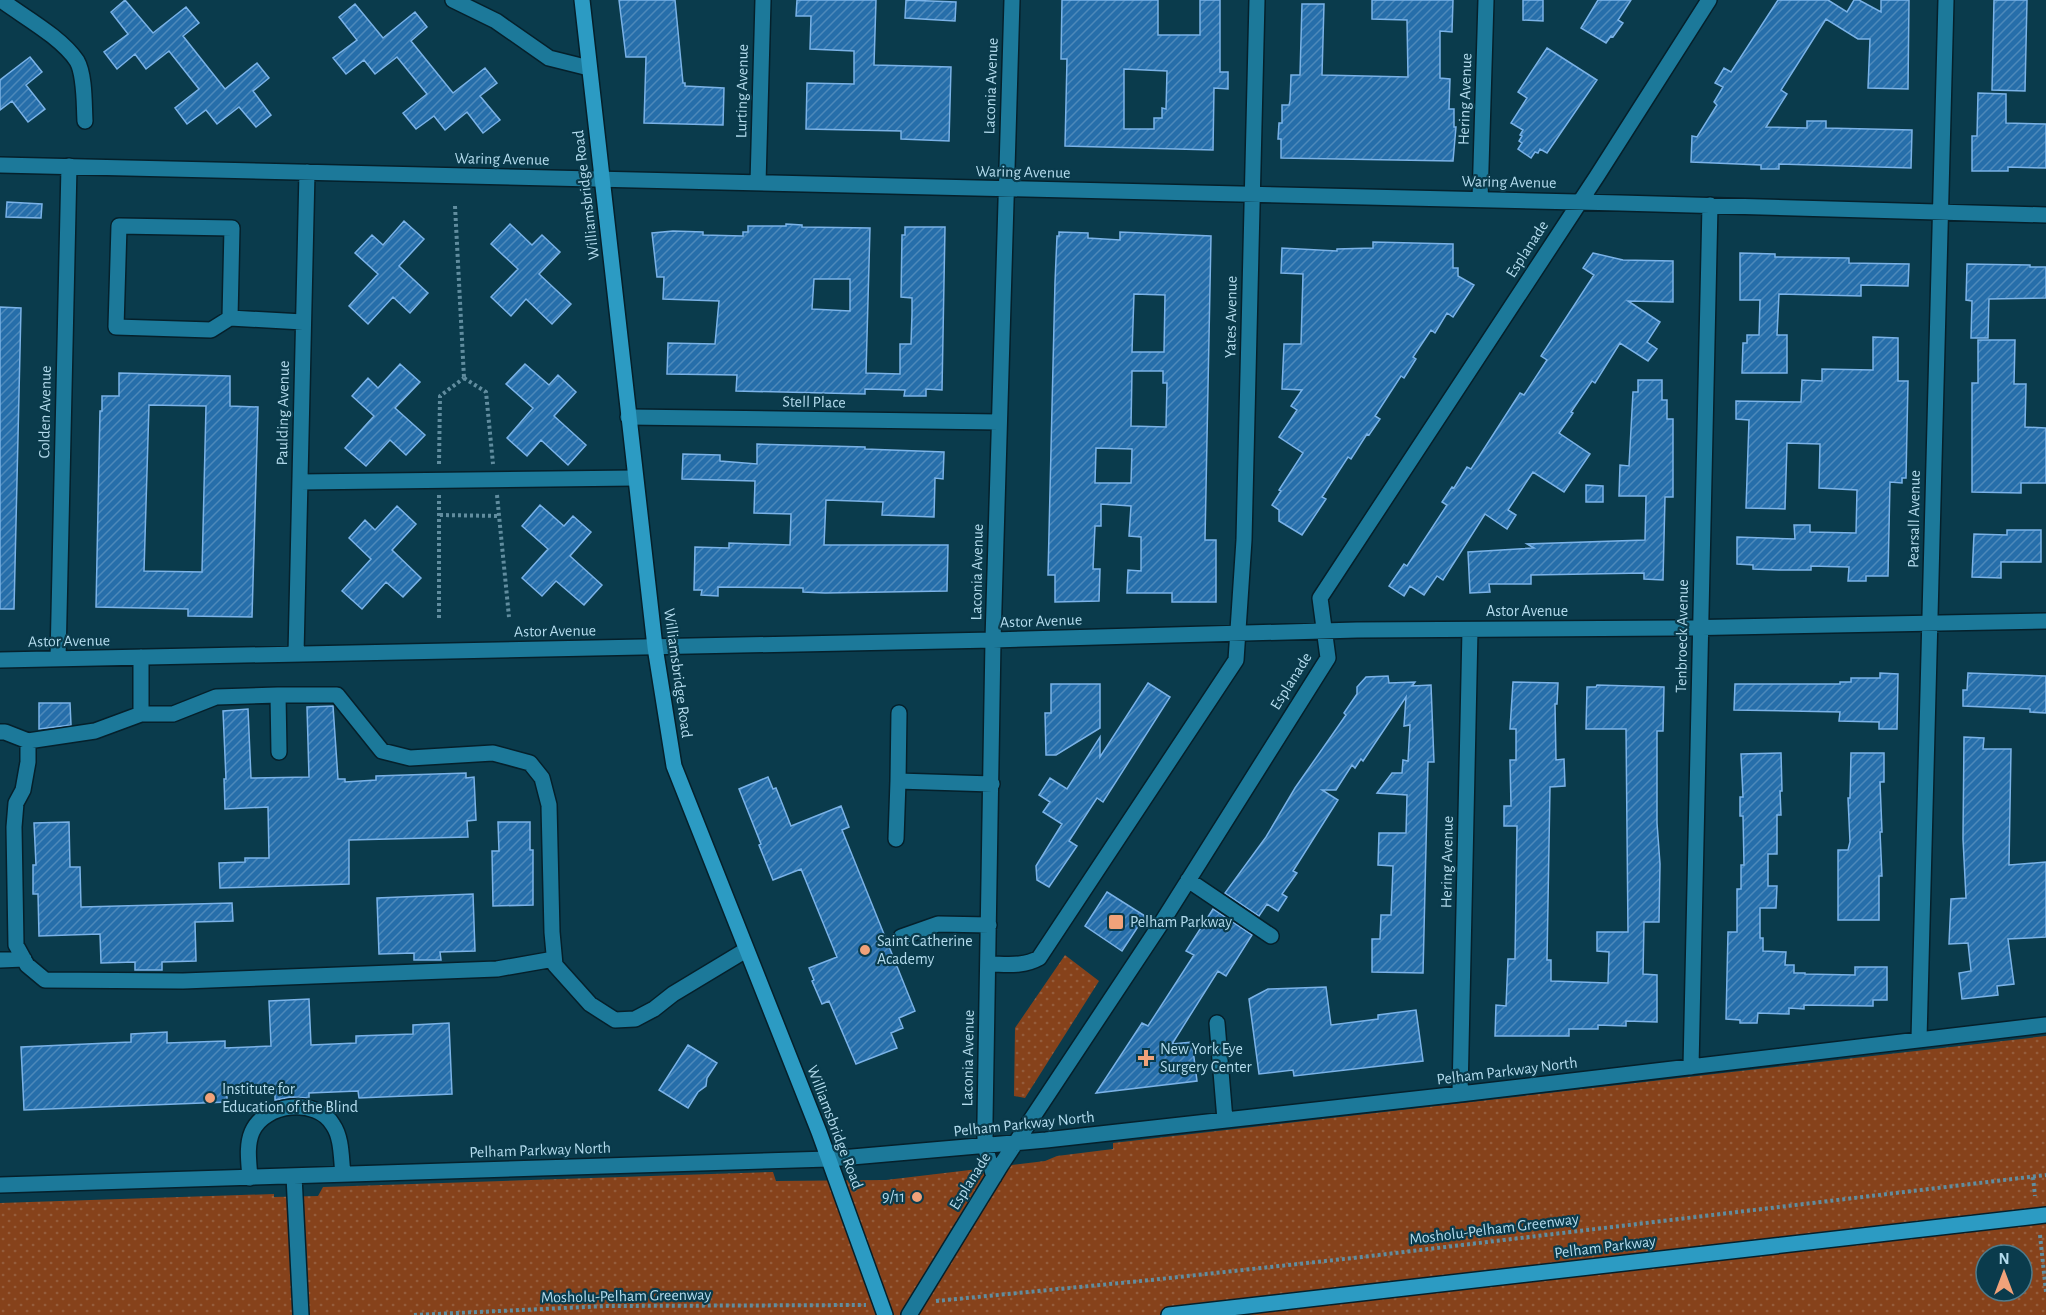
<svg xmlns="http://www.w3.org/2000/svg" width="2046" height="1315" font-family="'Alegreya Sans',sans-serif">
<defs>
<pattern id="green-dots" width="8" height="8" patternUnits="userSpaceOnUse" patternTransform="scale(1.5)"><rect width="8" height="8" fill="#86421b"/><path d="M2 2h.1M6 6h.1" fill="none" stroke="#955d3c" stroke-width="1.8" stroke-linecap="round"/></pattern>
<pattern id="building-hatch" width="6" height="6" patternUnits="userSpaceOnUse" patternTransform="scale(1.5)"><rect width="6" height="6" fill="#266eaa"/><path d="M-1 1l2-2M0 6l6-6M5 7l2-2" fill="none" stroke="#4d89ba"/></pattern>
</defs>
<rect width="100%" height="100%" fill="#0a3b4c"/>
<path fill="url(#green-dots)" fill-rule="evenodd" d="M 1065,955 L 1099,981 L 1025,1098 L 1014,1096 L 1015,1028 Z
M 2046,1036 L 2046,1315 L 0,1315 L 0,1203 L 274,1194 L 274,1197 L 318,1196 L 323,1187 L 773,1172 L 776,1181 L 886,1180 L 1045,1161 L 1057,1156 L 1113,1149 L 1113,1143 ZM 1986,1255 L 2022,1255 L 2022,1291 L 1986,1291 Z"/>
<path fill="url(#building-hatch)" stroke="#7ab2e7" stroke-width="1.5" fill-rule="evenodd" d="M 125,0 L 153,33 L 186,7 L 199,23 L 183,36 L 225,89 L 257,63 L 269,78 L 253,91 L 271,115 L 256,127 L 239,107 L 217,124 L 206,110 L 187,124 L 175,108 L 199,89 L 169,51 L 146,69 L 135,54 L 117,69 L 104,52 L 128,34 L 111,12 Z
M 619,0 L 675,0 L 683,83 L 685,83 L 685,86 L 724,88 L 723,125 L 644,123 L 646,57 L 626,57 Z
M 797,0 L 876,0 L 874,65 L 951,67 L 949,141 L 901,139 L 901,131 L 806,129 L 807,83 L 854,84 L 854,51 L 810,49 L 811,16 L 796,16 Z
M 906,0 L 956,2 L 955,21 L 905,18 Z
M 1062,0 L 1158,0 L 1158,35 L 1200,35 L 1200,0 L 1220,0 L 1220,72 L 1228,72 L 1228,89 L 1214,88 L 1213,150 L 1065,146 L 1067,59 L 1061,59 ZM 1124,69 L 1167,71 L 1166,109 L 1162,108 L 1162,118 L 1154,118 L 1154,129 L 1124,129 Z
M 1372,0 L 1453,0 L 1452,32 L 1440,31 L 1440,78 L 1450,79 L 1449,109 L 1454,109 L 1454,127 L 1456,127 L 1453,161 L 1281,158 L 1281,139 L 1278,139 L 1279,123 L 1282,123 L 1282,105 L 1289,105 L 1290,101 L 1291,75 L 1300,75 L 1302,4 L 1324,4 L 1322,75 L 1408,77 L 1407,20 L 1372,19 Z
M 1523,0 L 1543,0 L 1543,21 L 1523,20 Z
M 1598,0 L 1631,0 L 1618,20 L 1623,23 L 1613,37 L 1611,36 L 1606,43 L 1581,28 Z
M 1778,0 L 1828,0 L 1847,12 L 1854,0 L 1859,0 L 1881,12 L 1881,0 L 1909,0 L 1908,89 L 1868,88 L 1870,39 L 1858,39 L 1826,19 L 1781,90 L 1787,94 L 1766,127 L 1807,128 L 1807,121 L 1826,121 L 1826,128 L 1912,130 L 1911,168 L 1779,164 L 1779,169 L 1761,169 L 1761,165 L 1691,162 L 1692,136 L 1697,137 L 1717,105 L 1714,102 L 1723,87 L 1715,83 L 1724,68 L 1731,72 Z
M 1994,0 L 2027,0 L 2025,91 L 1992,90 Z
M 355,4 L 383,38 L 415,12 L 427,27 L 411,41 L 453,93 L 485,68 L 497,83 L 480,96 L 500,120 L 483,133 L 467,112 L 445,130 L 434,116 L 416,129 L 403,113 L 427,94 L 397,57 L 375,74 L 364,60 L 346,74 L 333,58 L 357,40 L 339,17 Z
M 1547,48 L 1597,80 L 1547,153 L 1540,149 L 1538,153 L 1535,152 L 1531,158 L 1518,149 L 1522,143 L 1519,141 L 1522,136 L 1520,135 L 1523,130 L 1511,123 L 1527,98 L 1518,92 Z
M 30,57 L 42,72 L 26,85 L 45,109 L 28,122 L 12,101 L 0,110 L 0,80 Z
M 1978,93 L 2006,94 L 2006,123 L 2046,124 L 2046,168 L 2008,167 L 2008,171 L 1972,171 L 1972,136 L 1977,136 Z
M 7,202 L 42,204 L 41,218 L 6,217 Z
M 404,221 L 424,239 L 399,266 L 428,293 L 410,313 L 393,297 L 368,324 L 349,306 L 378,274 L 355,253 L 372,235 L 383,245 Z
M 510,224 L 532,245 L 542,235 L 560,252 L 539,274 L 571,304 L 552,324 L 526,299 L 511,316 L 491,297 L 518,269 L 491,244 Z
M 786,224 L 802,225 L 802,227 L 870,228 L 866,373 L 900,374 L 900,344 L 911,344 L 912,314 L 912,298 L 901,297 L 902,235 L 905,235 L 905,227 L 945,227 L 942,390 L 926,389 L 926,396 L 904,396 L 905,390 L 865,389 L 865,394 L 736,391 L 737,375 L 667,374 L 668,343 L 715,344 L 719,301 L 663,299 L 664,277 L 657,277 L 652,233 L 673,231 L 703,232 L 703,235 L 743,236 L 743,232 L 748,232 L 748,226 L 786,226 ZM 814,279 L 850,279 L 850,311 L 812,309 Z
M 1059,232 L 1088,233 L 1088,238 L 1120,240 L 1120,232 L 1211,236 L 1205,540 L 1216,540 L 1216,602 L 1172,602 L 1172,593 L 1127,593 L 1128,570 L 1141,571 L 1141,537 L 1129,536 L 1131,506 L 1101,504 L 1101,526 L 1095,526 L 1093,569 L 1100,569 L 1099,601 L 1055,602 L 1055,575 L 1048,575 L 1055,282 L 1057,236 L 1059,236 ZM 1134,294 L 1165,295 L 1164,352 L 1132,352 ZM 1132,371 L 1163,371 L 1163,383 L 1167,383 L 1166,427 L 1131,426 ZM 1096,448 L 1132,449 L 1131,483 L 1095,483 Z
M 1373,242 L 1453,244 L 1453,268 L 1458,268 L 1458,276 L 1474,285 L 1453,317 L 1447,313 L 1435,333 L 1431,330 L 1413,357 L 1416,359 L 1404,378 L 1401,376 L 1375,416 L 1380,419 L 1369,435 L 1367,434 L 1351,459 L 1348,457 L 1322,497 L 1326,499 L 1302,535 L 1279,521 L 1279,510 L 1272,505 L 1281,491 L 1279,490 L 1303,453 L 1279,437 L 1297,410 L 1291,406 L 1302,390 L 1282,389 L 1284,344 L 1301,344 L 1303,274 L 1281,273 L 1282,248 L 1337,251 L 1337,249 L 1373,248 Z
M 1593,253 L 1623,260 L 1673,261 L 1673,302 L 1628,301 L 1660,322 L 1647,342 L 1657,349 L 1648,361 L 1620,343 L 1595,383 L 1592,381 L 1571,412 L 1573,413 L 1559,433 L 1590,454 L 1564,492 L 1533,472 L 1508,510 L 1516,515 L 1507,529 L 1485,514 L 1443,580 L 1437,576 L 1424,595 L 1410,586 L 1404,596 L 1389,586 L 1404,564 L 1407,566 L 1447,505 L 1442,502 L 1452,487 L 1454,488 L 1467,467 L 1471,469 L 1520,393 L 1524,395 L 1547,360 L 1541,356 L 1594,275 L 1583,268 Z
M 1740,253 L 1775,254 L 1775,257 L 1849,258 L 1849,263 L 1909,264 L 1908,286 L 1861,285 L 1861,296 L 1779,294 L 1777,335 L 1787,335 L 1787,373 L 1742,373 L 1743,343 L 1747,343 L 1747,335 L 1759,335 L 1760,300 L 1740,300 Z
M 1967,264 L 2030,265 L 2030,267 L 2046,267 L 2046,298 L 1989,299 L 1988,338 L 1971,338 L 1972,301 L 1966,300 Z
M 0,307 L 21,308 L 14,609 L 0,609 Z
M 1873,337 L 1898,338 L 1898,381 L 1908,381 L 1906,478 L 1902,478 L 1902,483 L 1890,482 L 1888,576 L 1866,576 L 1866,581 L 1848,581 L 1849,567 L 1811,566 L 1811,570 L 1779,570 L 1753,569 L 1753,565 L 1737,564 L 1737,537 L 1795,539 L 1794,525 L 1810,525 L 1810,532 L 1856,533 L 1857,490 L 1819,488 L 1820,444 L 1787,443 L 1785,509 L 1746,508 L 1749,420 L 1736,419 L 1736,401 L 1801,402 L 1802,380 L 1822,381 L 1822,369 L 1873,370 Z
M 1978,340 L 2015,340 L 2014,384 L 2026,384 L 2025,427 L 2046,428 L 2046,483 L 2021,483 L 2021,493 L 1972,492 L 1972,383 L 1978,383 Z
M 400,364 L 420,382 L 395,408 L 425,435 L 406,455 L 390,440 L 366,466 L 345,448 L 374,416 L 352,396 L 368,378 L 378,388 Z
M 525,364 L 549,385 L 558,375 L 576,392 L 554,416 L 586,445 L 568,465 L 541,440 L 527,456 L 507,438 L 533,408 L 506,384 Z
M 119,373 L 230,376 L 230,406 L 258,407 L 252,617 L 188,616 L 188,609 L 96,607 L 100,411 L 102,411 L 102,396 L 119,396 ZM 149,405 L 206,406 L 202,572 L 144,571 Z
M 1638,380 L 1662,380 L 1662,400 L 1667,400 L 1667,419 L 1673,419 L 1673,497 L 1665,497 L 1663,580 L 1644,579 L 1644,573 L 1531,575 L 1531,584 L 1489,584 L 1490,592 L 1470,593 L 1468,552 L 1534,548 L 1527,544 L 1645,540 L 1646,496 L 1619,496 L 1620,465 L 1629,466 L 1633,392 L 1638,392 Z
M 757,444 L 865,447 L 865,449 L 944,452 L 943,479 L 935,478 L 934,517 L 882,515 L 883,502 L 826,500 L 824,545 L 948,545 L 947,591 L 825,593 L 803,592 L 803,588 L 718,587 L 718,596 L 701,595 L 702,590 L 694,590 L 695,547 L 729,548 L 729,543 L 790,545 L 791,514 L 754,513 L 755,481 L 682,479 L 683,454 L 720,455 L 720,461 L 757,464 Z
M 1586,485 L 1603,486 L 1603,502 L 1586,502 Z
M 540,505 L 564,526 L 573,516 L 591,532 L 570,556 L 602,585 L 584,605 L 556,581 L 542,596 L 522,578 L 548,549 L 522,526 Z
M 397,506 L 416,524 L 392,550 L 421,578 L 403,597 L 386,582 L 362,609 L 342,591 L 371,559 L 349,538 L 365,520 L 375,530 Z
M 2007,530 L 2041,530 L 2041,562 L 2001,562 L 2001,578 L 1972,577 L 1974,534 L 2007,535 Z
M 1880,673 L 1898,674 L 1897,729 L 1879,729 L 1879,722 L 1839,721 L 1840,712 L 1734,710 L 1735,684 L 1840,684 L 1840,682 L 1851,682 L 1851,678 L 1880,678 Z
M 1968,673 L 2046,676 L 2046,713 L 2030,712 L 2030,709 L 1963,706 L 1963,690 L 1967,690 Z
M 1388,676 L 1389,683 L 1415,682 L 1412,686 L 1431,685 L 1434,762 L 1428,762 L 1423,973 L 1372,972 L 1372,939 L 1380,939 L 1381,915 L 1391,915 L 1393,866 L 1378,865 L 1379,833 L 1406,833 L 1407,795 L 1377,793 L 1392,773 L 1402,773 L 1403,760 L 1408,761 L 1410,725 L 1404,726 L 1406,697 L 1363,761 L 1361,759 L 1355,768 L 1352,765 L 1336,790 L 1322,790 L 1338,800 L 1293,871 L 1297,873 L 1282,894 L 1287,897 L 1278,911 L 1267,904 L 1259,916 L 1225,893 L 1266,837 L 1295,788 L 1346,715 L 1344,713 L 1357,694 L 1357,687 L 1366,677 Z
M 1513,682 L 1558,683 L 1557,704 L 1555,704 L 1556,760 L 1564,759 L 1565,786 L 1550,787 L 1547,960 L 1551,960 L 1551,981 L 1608,983 L 1609,952 L 1597,951 L 1597,932 L 1628,932 L 1626,729 L 1586,729 L 1587,687 L 1596,687 L 1597,685 L 1664,687 L 1663,731 L 1657,731 L 1657,823 L 1660,864 L 1659,922 L 1644,922 L 1643,974 L 1657,975 L 1657,1022 L 1626,1021 L 1626,1026 L 1598,1025 L 1598,1029 L 1569,1029 L 1569,1036 L 1495,1036 L 1496,1005 L 1506,1006 L 1508,959 L 1515,959 L 1517,826 L 1504,826 L 1504,806 L 1511,806 L 1510,760 L 1516,760 L 1516,729 L 1510,729 Z
M 1148,683 L 1170,697 L 1103,802 L 1097,798 L 1069,841 L 1077,846 L 1049,887 L 1037,880 L 1036,866 L 1062,824 L 1043,812 L 1050,802 L 1039,795 L 1050,778 L 1067,789 L 1100,737 L 1100,757 Z
M 1051,684 L 1100,684 L 1100,728 L 1056,755 L 1046,755 L 1045,713 L 1051,713 Z
M 39,703 L 70,703 L 71,725 L 39,729 Z
M 333,706 L 338,779 L 345,779 L 345,782 L 376,780 L 376,776 L 466,773 L 466,778 L 474,777 L 476,820 L 467,821 L 468,837 L 349,840 L 349,884 L 220,888 L 219,863 L 245,862 L 245,858 L 269,858 L 268,807 L 225,809 L 224,779 L 226,779 L 223,711 L 248,709 L 251,778 L 309,777 L 307,707 Z
M 1964,737 L 1984,738 L 1983,749 L 2011,749 L 2009,865 L 2046,862 L 2046,937 L 2008,939 L 2014,984 L 1997,986 L 1998,995 L 1962,999 L 1959,973 L 1971,971 L 1968,943 L 1949,944 L 1951,899 L 1966,898 L 1963,839 Z
M 1781,753 L 1782,791 L 1780,791 L 1781,815 L 1777,815 L 1777,854 L 1768,854 L 1768,886 L 1777,886 L 1776,908 L 1760,908 L 1760,938 L 1763,938 L 1763,951 L 1786,952 L 1785,965 L 1794,965 L 1794,973 L 1805,973 L 1805,974 L 1855,975 L 1855,967 L 1887,967 L 1887,1000 L 1873,1000 L 1873,1006 L 1804,1005 L 1804,1009 L 1789,1008 L 1789,1014 L 1758,1013 L 1757,1023 L 1740,1023 L 1740,1020 L 1726,1019 L 1728,932 L 1737,932 L 1737,889 L 1741,889 L 1741,865 L 1744,865 L 1743,816 L 1740,816 L 1740,797 L 1743,797 L 1741,754 Z
M 1851,753 L 1884,753 L 1884,782 L 1880,782 L 1882,832 L 1880,832 L 1882,876 L 1879,876 L 1879,920 L 1838,920 L 1838,850 L 1848,850 L 1850,842 L 1848,798 L 1850,798 Z
M 768,777 L 773,789 L 776,788 L 791,826 L 841,806 L 849,827 L 842,830 L 915,1011 L 899,1018 L 903,1028 L 891,1033 L 897,1048 L 856,1064 L 829,1001 L 822,1004 L 812,981 L 814,980 L 809,968 L 837,957 L 801,869 L 773,880 L 759,845 L 761,844 L 739,789 Z
M 69,822 L 70,867 L 80,867 L 81,907 L 232,903 L 233,921 L 195,922 L 196,961 L 162,962 L 162,970 L 135,970 L 135,962 L 101,963 L 100,934 L 39,936 L 38,894 L 33,894 L 33,865 L 36,865 L 34,823 Z
M 498,822 L 530,822 L 530,850 L 533,850 L 533,905 L 493,906 L 492,851 L 499,851 Z
M 1107,892 L 1145,916 L 1122,951 L 1085,926 Z
M 473,894 L 475,951 L 440,952 L 441,960 L 414,960 L 414,953 L 379,954 L 377,898 Z
M 1213,909 L 1252,935 L 1226,976 L 1218,971 L 1172,1044 L 1192,1042 L 1197,1081 L 1096,1093 L 1142,1023 L 1148,1026 L 1194,955 L 1186,951 Z
M 1326,987 L 1331,1025 L 1378,1019 L 1378,1015 L 1416,1010 L 1423,1061 L 1294,1076 L 1293,1070 L 1259,1074 L 1249,999 L 1268,989 Z
M 309,999 L 311,1045 L 356,1043 L 356,1036 L 413,1034 L 413,1025 L 449,1023 L 452,1094 L 359,1098 L 358,1091 L 309,1093 L 309,1098 L 291,1097 L 275,1100 L 275,1093 L 227,1095 L 227,1102 L 24,1110 L 21,1047 L 131,1042 L 131,1034 L 167,1032 L 167,1043 L 225,1041 L 225,1048 L 271,1046 L 269,1001 Z
M 688,1045 L 717,1063 L 707,1078 L 706,1086 L 698,1092 L 688,1108 L 659,1090 Z"/>
<g fill="none" stroke-linecap="round" stroke-linejoin="round">
<defs>
<path id="minor" d="M 1,0 C 24,17 61,37 77,61 C 85,75 84,105 85,121
M 453,0 L 496,21 L 549,58 L 589,68
M 0,165 L 1620,203 L 2046,215
M 758,183 L 763,0
M 1480,200 L 1486,0
M 230,318 L 232,228 L 119,226 L 116,327 L 211,330 L 230,318 L 303,322
M 628,417 L 999,422
M 300,482 L 635,478
M 296,654 L 307,172
M 141,657 L 141,714 L 173,714 L 216,697 L 278,695 L 279,752
M 58,659 L 69,166
M 0,660 L 993,640 L 1357,630 L 1678,628 L 2046,621
M 278,695 L 337,695 L 382,751 L 410,758 L 493,753 L 530,763 L 542,778 L 549,805 L 552,932 L 555,965 L 590,1004 L 615,1020 L 635,1019 L 654,1009 L 673,994 L 746,950
M 0,732 L 5,732 L 28,741 L 95,731 L 141,714
M 28,741 L 28,762 L 23,790 L 16,803 L 14,827 L 16,945 L 27,965 L 45,980 L 183,981 L 497,969 L 554,959
M 898,781 L 899,713
M 896,839 L 898,781 L 992,784
M 1188,880 L 1271,936
M 901,937 L 938,924 L 989,925
M 0,960 L 24,959
M 988,964 C 1006,964 1023,967 1039,958 L 1236,660 L 1244,540 L 1257,0
M 1217,1023 L 1225,1120
M 1919,1039 L 1946,0
M 1691,1067 L 1710,205
M 1460,1094 L 1470,630
M 294,1176 L 301,1315
M 994,1177 L 985,1146 L 985,1120 L 993,640 L 1012,0
M 250,1178 C 249,1163 246,1146 252,1132 C 264,1103 317,1097 333,1125 C 342,1138 341,1158 343,1174
M 0,1185 L 829,1159 L 1046,1140 L 1460,1094 L 2046,1025
M 909,1315 L 1001,1165 L 1162,922 L 1328,658 L 1320,598 L 1597,176 L 1709,0"/>
<path id="major" d="M 582,0 L 655,647 L 674,766 L 819,1132 L 885,1315
M 1169,1315 L 2046,1215"/>
</defs>
<use href="#minor" stroke="#05202b" stroke-width="18"/>
<use href="#major" stroke="#05202b" stroke-width="18"/>
<path stroke="#618d9f" stroke-width="4" stroke-dasharray="3 3" stroke-linecap="butt" d="M 455,206 L 464,378
M 464,378 L 486,392 L 493,464
M 439,464 L 440,396 L 464,378
M 497,495 L 509,617
M 440,515 L 499,516
M 439,618 L 439,495
M 2033,1177 L 2035,1196
M 2040,1235 L 2046,1292
M 936,1301 L 1151,1280 L 1362,1257 L 2046,1175
M 414,1315 L 607,1306 L 866,1305"/>
<use href="#minor" stroke="#1c799a" stroke-width="15"/>
<use href="#major" stroke="#2c9bc3" stroke-width="15"/>
</g>
<g fill="#f0a27a" stroke="#0a3b4c" stroke-width="2">
<rect x="1108" y="914" width="16" height="16" rx="3"/>
<circle cx="865" cy="950" r="6"/>
<path d="M1143 1049h6v6h6v6h-6v6h-6v-6h-6v-6h6z"/>
<circle cx="210" cy="1098" r="6"/>
<circle cx="917" cy="1197" r="6"/>
</g>
<g text-anchor="middle" dominant-baseline="central" stroke-width="4.5" stroke-linejoin="round" paint-order="stroke">
<g font-size="16" fill="#b3dbed" stroke="#0a3b4c">
<text transform="translate(991 86) rotate(-88)">Laconia Avenue</text>
<text transform="translate(742 91) rotate(-89)">Lurting Avenue</text>
<text transform="translate(1465 99) rotate(-88)">Hering Avenue</text>
<text transform="translate(502 159) rotate(1)">Waring Avenue</text>
<text transform="translate(1023 172) rotate(1)">Waring Avenue</text>
<text transform="translate(1509 182) rotate(1)">Waring Avenue</text>
<text transform="translate(586 195) rotate(-97)">Williamsbridge Road</text>
<text transform="translate(1527 249) rotate(-57)">Esplanade</text>
<text transform="translate(1231 317) rotate(-89)">Yates Avenue</text>
<text transform="translate(814 402) rotate(1)">Stell Place</text>
<text transform="translate(45 412) rotate(-89)">Colden Avenue</text>
<text transform="translate(283 413) rotate(-89)">Paulding Avenue</text>
<text transform="translate(1914 519) rotate(-89)">Pearsall Avenue</text>
<text transform="translate(977 572) rotate(-89)">Laconia Avenue</text>
<text x="1527" y="611">Astor Avenue</text>
<text transform="translate(1041 621) rotate(-2)">Astor Avenue</text>
<text transform="translate(555 631) rotate(-1)">Astor Avenue</text>
<text transform="translate(1682 636) rotate(-89)">Tenbroeck Avenue</text>
<text transform="translate(69 641) rotate(-1)">Astor Avenue</text>
<text transform="translate(678 673) rotate(82)">Williamsbridge Road</text>
<text transform="translate(1291 681) rotate(-58)">Esplanade</text>
<text transform="translate(1447 862) rotate(-89)">Hering Avenue</text>
<text transform="translate(968 1058) rotate(-89)">Laconia Avenue</text>
<text transform="translate(1507 1071) rotate(-7)">Pelham Parkway North</text>
<text transform="translate(1024 1124) rotate(-6)">Pelham Parkway North</text>
<text transform="translate(835 1127) rotate(69)">Williamsbridge Road</text>
<text transform="translate(540 1150) rotate(-2)">Pelham Parkway North</text>
<text transform="translate(970 1181) rotate(-58)">Esplanade</text>
<text transform="translate(1494 1229) rotate(-7)">Mosholu-Pelham Greenway</text>
<text transform="translate(1605 1247) rotate(-7)">Pelham Parkway</text>
<text transform="translate(626 1296) rotate(-1)">Mosholu-Pelham Greenway</text>
</g>
<g font-size="16" fill="#b3dbed" stroke="#0a3b4c" text-anchor="start">
<text x="1130" y="922">Pelham Parkway</text>
<text x="877" y="941">Saint Catherine<tspan x="877" dy="18">Academy</tspan></text>
<text x="1160" y="1049">New York Eye<tspan x="1160" dy="18">Surgery Center</tspan></text>
<text x="222" y="1089">Institute for<tspan x="222" dy="18">Education of the Blind</tspan></text>
<text x="905" y="1197" text-anchor="end">9/11</text>
</g>
</g>
<g transform="translate(2004 1273)"><circle r="28" fill="#0a3b4c" stroke="#4e7b8c" stroke-width="1.5"/>
<path d="M0-4.5L10 22L0 15L-10 22Z" fill="#f0a27a"/>
<text y="-9" font-size="16" font-weight="bold" text-anchor="middle" fill="#b3dbed">N</text>
</g>
</svg>
